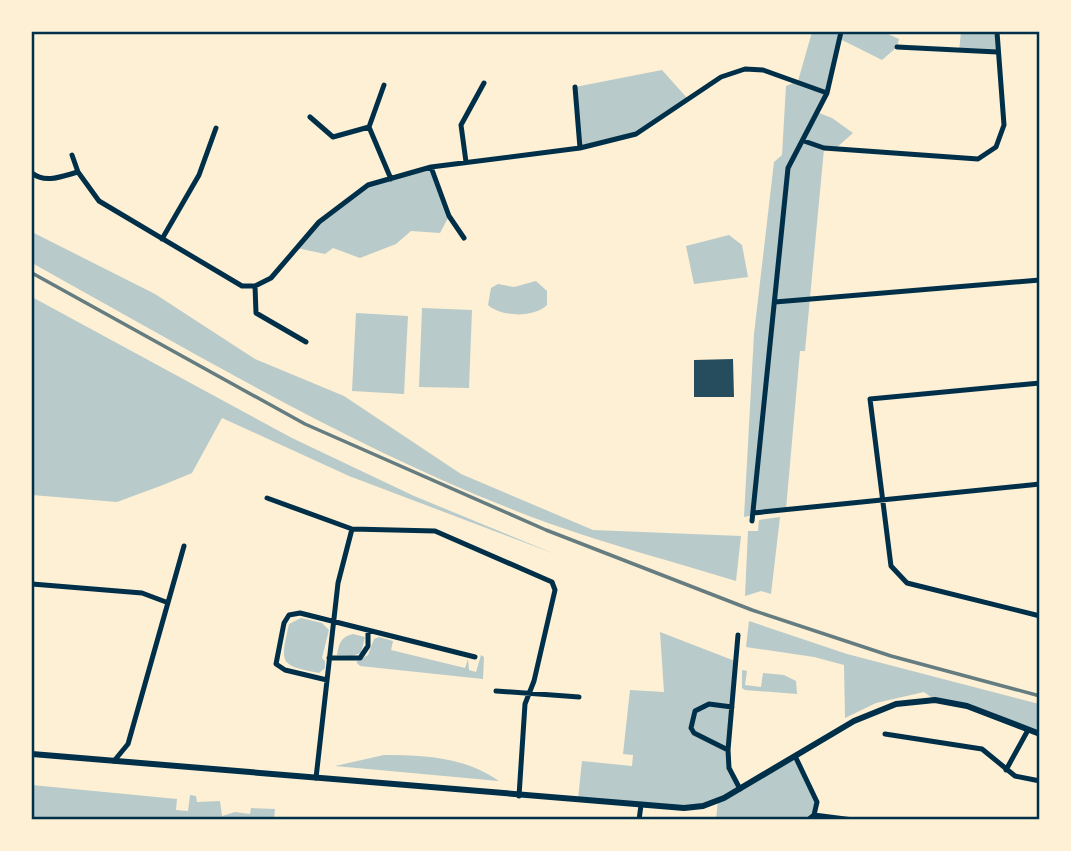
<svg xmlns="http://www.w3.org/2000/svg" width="1071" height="851" font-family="'Roboto Condensed',sans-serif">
<rect width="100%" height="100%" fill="#fdf0d5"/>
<path fill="#b9caca" d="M 812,32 L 884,32 L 899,39 L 897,47 L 882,60 L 840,39 L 819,113 L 832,118 L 853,133 L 835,149 L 824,149 L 805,351 L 800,351 L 786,509 L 744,517 L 754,334 L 774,162 L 782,155 L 786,86 L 798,81 Z
M 961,32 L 997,32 L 997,52 L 959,51 Z
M 662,70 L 688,99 L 636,134 L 580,148 L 575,87 Z
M 431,167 L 449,216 L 440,233 L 411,231 L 396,244 L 360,258 L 333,248 L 325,254 L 297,248 L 319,222 L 368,185 Z
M 32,232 L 155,294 L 255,359 L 344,396 L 461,474 L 593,530 L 741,536 L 736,581 C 674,562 610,545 548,523 C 367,457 200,356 32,263 Z
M 729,235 L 742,245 L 748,277 L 694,284 L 686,246 Z
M 536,281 L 547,291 L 547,305 C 534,318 501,317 488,305 L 491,288 L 498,284 L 514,287 Z
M 32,297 L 292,438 L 414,496 L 555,554 L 349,476 L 222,418 L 192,473 L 163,485 L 117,502 L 32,495 Z
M 422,308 L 472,310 L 469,388 L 419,387 Z
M 356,313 L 408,316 L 404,394 L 352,391 Z
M 780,517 L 771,594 L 761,591 L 745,596 L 748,531 L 758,531 L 759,520 Z
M 301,618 L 322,623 L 329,630 L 322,658 L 325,661 L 325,668 L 319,673 C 279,665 280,664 289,624 Z
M 749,621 L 847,654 L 1039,704 L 1039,734 L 998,717 L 935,700 L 924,692 L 876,703 L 845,718 L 844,665 L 814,657 L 746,647 Z
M 660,632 L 735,661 L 730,705 L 709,702 L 693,710 L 689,730 L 693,735 L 727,751 L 727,770 L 738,789 L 703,804 L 688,806 L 578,799 L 582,761 L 632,766 L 633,755 L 623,754 L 630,690 L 664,692 Z
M 353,634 L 365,637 L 361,653 L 352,656 L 337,655 C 339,643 341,637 353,634 Z
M 379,637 L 393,641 L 391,650 L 465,668 L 468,659 L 469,670 L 476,672 L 481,655 L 484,657 L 483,679 L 360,666 L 356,662 L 368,655 L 374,639 Z
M 742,670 L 747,671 L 745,685 L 761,687 L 763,673 L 784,675 L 796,681 L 797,694 L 745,690 L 742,688 Z
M 709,704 L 732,707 L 728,750 L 694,733 L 691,722 L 695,711 Z
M 384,755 C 424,755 465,757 499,781 L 335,766 Z
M 796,758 L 817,802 L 814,815 L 837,820 L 716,820 L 718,800 Z
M 32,785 L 177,799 L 176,810 L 188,811 L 190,795 L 196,796 L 197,802 L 220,801 L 222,816 L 235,812 L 250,814 L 251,808 L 275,809 L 274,819 L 32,819 Z"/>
<path fill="#264d5e" d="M 733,359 L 734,397 L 694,397 L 694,360 Z"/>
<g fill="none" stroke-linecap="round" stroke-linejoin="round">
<path stroke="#003049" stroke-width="5" d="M 897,47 L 997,52
M 384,85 L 369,127 L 391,179
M 575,87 L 580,148
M 310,117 L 333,137 L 369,127
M 804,141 L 824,148 L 978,159 L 996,147 L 1004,125 L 997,32
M 72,155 L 78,172 L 99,201 L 242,286 L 255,286 L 271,278 L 319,222 L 368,185 L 431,167 L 580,148 L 636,134 L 721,77 L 745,69 L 763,70 L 827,93
M 466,162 L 461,125 L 484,83
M 431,167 L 449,216 L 464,238
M 32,173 C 45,184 63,176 78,172
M 162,239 L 199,175 L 216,128
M 255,286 L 256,313 L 306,342
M 775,302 L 1040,280
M 1040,383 L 870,399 L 891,566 L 907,583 L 1040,616
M 267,498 L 352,529 L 338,583 L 316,778
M 753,513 L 1040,484
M 752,521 L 788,168 L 827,93 L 841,32
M 352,529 L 435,531 L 552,582 L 555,590 L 534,681 L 525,704 L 519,796
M 32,584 L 142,593 L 166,602
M 738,635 L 728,750 L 729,768 L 740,789
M 329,658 L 360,658 L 368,646 L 368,630
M 327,680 L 285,670 L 276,664 L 284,623 L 289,615 L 300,613 L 475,657
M 496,691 L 579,697
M 885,734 L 982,749 L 1015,776 L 1040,781
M 728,750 L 694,733 L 691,728 L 695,711 L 709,704 L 732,707
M 796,758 L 817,802 L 814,815 L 808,820
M 114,761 L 128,744 L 184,546
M 1006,770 L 1028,730
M 814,815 L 853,820
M 639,820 L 641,805"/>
<path stroke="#003049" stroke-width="6" d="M 32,754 L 684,808 L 703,806 L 724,798 L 854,721 L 896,704 L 935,700 L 967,706 L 1040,734"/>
<path stroke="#657d81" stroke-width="3.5" d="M 32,273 L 305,424 L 546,530 L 752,610 L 891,656 L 1040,696"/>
</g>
<rect width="1071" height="851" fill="none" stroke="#fdf0d5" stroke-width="66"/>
<rect x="33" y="33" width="1005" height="785" fill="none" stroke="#003049" stroke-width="2.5"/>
</svg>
